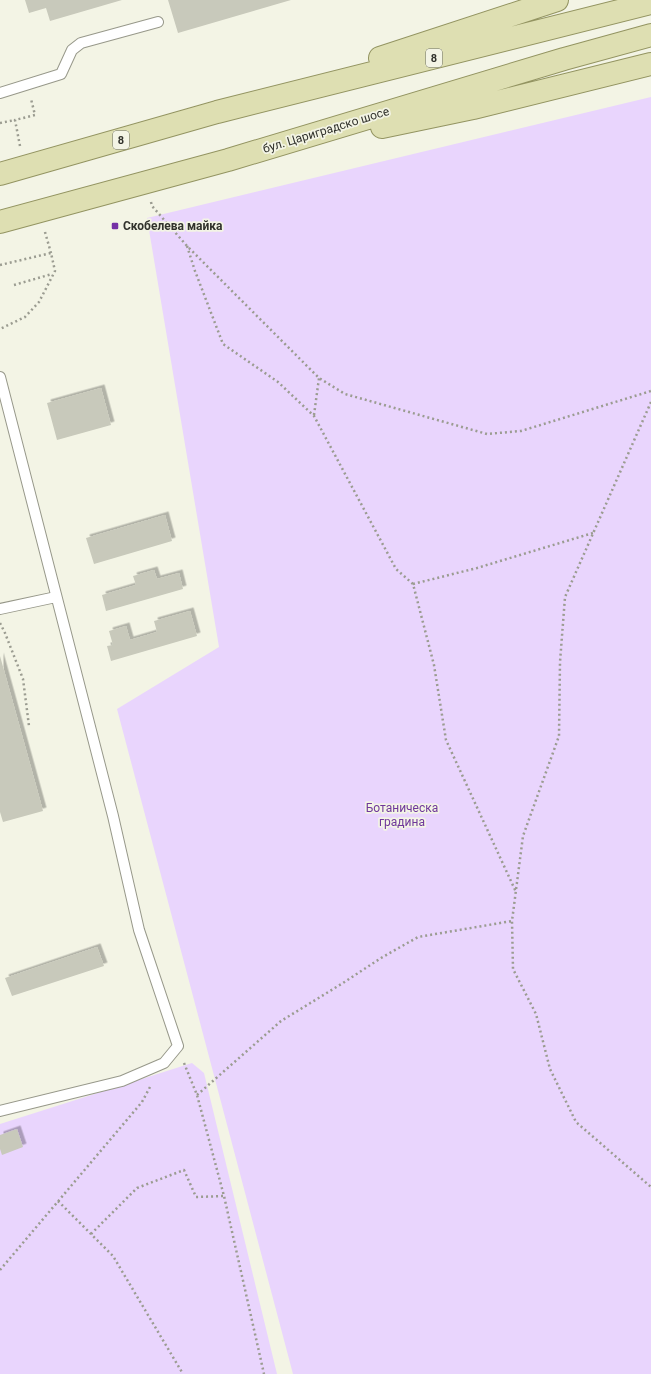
<svg xmlns="http://www.w3.org/2000/svg" width="651" height="1374" font-family="Roboto,sans-serif">
<defs>
<filter id="shadow"><feDropShadow dx="3.5" dy="-3.5" stdDeviation="0" flood-color="#0004"/></filter>
</defs>
<rect width="100%" height="100%" fill="#f3f4e5"/>
<path fill="#e9d5fd" d="M 651,97 L 651,1374 L 293,1374 L 117,709 L 219,647 L 147,218 Z
M 192,1063 L 204,1073 L 277,1374 L 0,1374 L 0,1124 Z"/>
<path fill="#c8c9bb" filter="url(#shadow)" d="M 25,0 L 122,0 L 50,21 L 46,8 L 29,13 Z
M 168,0 L 291,0 L 178,33 Z
M 101,388 L 111,425 L 57,440 L 47,403 Z
M 165,515 L 172,541 L 94,564 L 86,538 Z
M 154,570 L 157,579 L 179,573 L 183,589 L 106,611 L 102,595 L 136,585 L 133,576 Z
M 190,611 L 197,636 L 111,661 L 107,646 L 113,645 L 109,631 L 126,626 L 130,640 L 157,632 L 154,621 Z
M 0,656 L 43,811 L 3,822 L 0,812 Z
M 97,947 L 104,966 L 12,996 L 5,978 Z
M 17,1129 L 23,1147 L 2,1155 L 0,1149 L 0,1135 Z"/>
<g fill="none" stroke-linecap="round" stroke-linejoin="round">
<defs>
<path id="lane" d="M 0,93 L 61,74 L 72,50 L 81,43 L 158,22
M 0,377 L 113,816 L 139,930 L 178,1046 L 164,1063 L 122,1081 L 0,1111
M 0,609 L 56,597"/>
<path id="primary" d="M 380,58 L 557,0
M 382,127 L 473,108 L 651,64
M 0,174 L 217,112 L 651,3
M 0,222 L 228,160 L 564,59 L 651,35"/>
</defs>
<use href="#lane" stroke="#97988a" stroke-width="12"/>
<use href="#primary" stroke="#939461" stroke-width="24"/>
<path stroke="#9b9c91" stroke-width="2.5" stroke-dasharray="2 3" stroke-linecap="butt" d="M 0,123 L 15,120
M 20,146 L 15,120 L 35,115 L 31,99
M 151,202 L 152,206 L 187,246 L 319,378 L 345,394 L 487,434 L 521,431 L 651,391
M 45,232 L 51,253
M 187,246 L 195,271 L 223,344 L 278,382 L 314,416 L 396,569 L 413,584 L 434,665 L 446,740 L 516,892
M 0,265 L 51,253 L 55,271 L 39,302 L 25,317 L 0,329
M 14,285 L 52,274
M 651,402 L 565,597 L 560,662 L 559,736 L 523,836 L 512,921 L 513,969 L 536,1014 L 550,1069 L 576,1122 L 651,1187
M 314,415 L 319,378
M 413,584 L 477,568 L 593,533
M 0,623 L 5,633 L 23,679 L 29,726
M 184,1063 L 197,1095 L 224,1196 L 264,1374
M 197,1095 L 281,1021 L 343,983 L 381,958 L 418,937 L 512,921
M 58,1201 L 113,1256 L 183,1374
M 91,1234 L 137,1188 L 184,1170 L 196,1197 L 224,1196
M 0,1270 L 142,1102 L 150,1087"/>
<use href="#lane" stroke="#fff" stroke-width="10"/>
<use href="#primary" stroke="#dedfb2" stroke-width="22"/>
</g>
<rect fill="#7531a6" stroke="#f3f4e5" stroke-width="1.5" x="111" y="222" width="8" height="8" rx="2"/>
<g text-anchor="middle" dominant-baseline="central" stroke-width="3.5" stroke-linejoin="round" paint-order="stroke">
<g fill="#f3f4e5" stroke="#6b6c64" stroke-width="1">
<rect x="426" y="49" width="16" height="18" rx="3"/>
<rect x="113" y="131" width="16" height="18" rx="3"/>
</g>
<g font-size="11" font-weight="bold" fill="#31322c">
<text x="434" y="58">8</text>
<text x="121" y="140">8</text>
</g>
<g font-size="12" fill="#31322c" stroke="#f3f4e5">
<text transform="translate(326 130) rotate(-17)">бул. Цариградско шосе</text>
</g>
<g font-size="12" font-weight="bold" fill="#31322c" stroke="#f3f4e5" text-anchor="start">
<text x="123" y="226">Скобелева майка</text>
</g>
<g font-size="12" fill="#6f379a" stroke="#f3f4e5">
<text x="402" y="808">Ботаническа<tspan x="402" dy="14">градина</tspan></text>
</g>
</g>
</svg>
